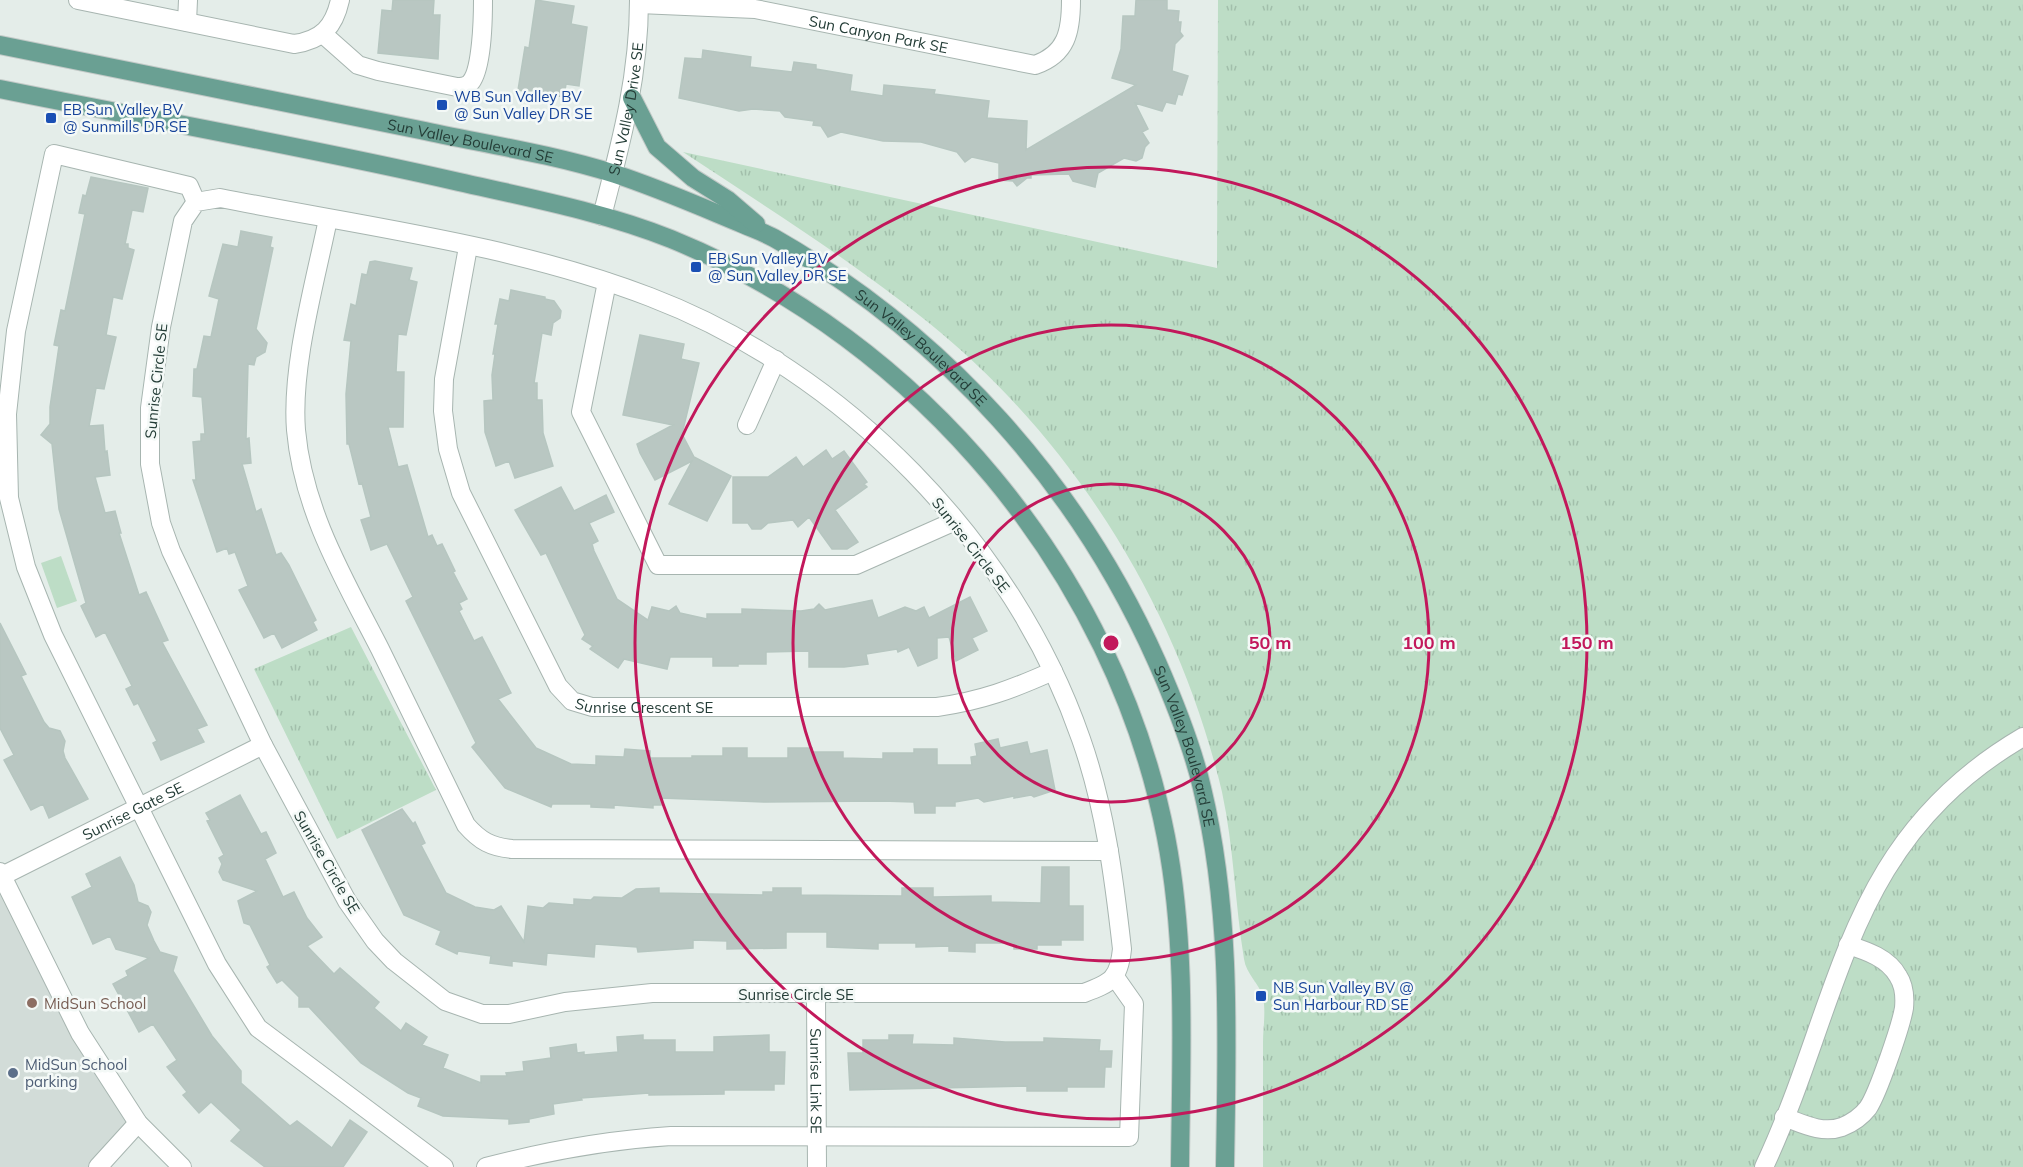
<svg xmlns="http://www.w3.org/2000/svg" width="2023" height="1167" font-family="Mulish,sans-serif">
<defs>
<pattern id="grass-tufts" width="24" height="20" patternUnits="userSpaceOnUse" patternTransform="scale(1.5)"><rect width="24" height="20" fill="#bdddc6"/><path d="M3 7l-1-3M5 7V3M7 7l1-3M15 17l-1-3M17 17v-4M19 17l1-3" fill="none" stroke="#a2bfab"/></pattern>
</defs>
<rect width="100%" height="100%" fill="#e4ede9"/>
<path fill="#d2dcd8" d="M 0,872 L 138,1123 L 98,1167 L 0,1167 Z"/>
<path fill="url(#grass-tufts)" d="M 1218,0 L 2023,0 L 2023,1167 L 1263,1167 C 1263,1125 1263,1084 1263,1042 C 1263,1029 1266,1011 1263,998 C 1260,984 1246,974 1244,959 C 1235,904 1234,848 1222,792 C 1179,610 1075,441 929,323 C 851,260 766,207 683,152 L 1217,268 Z
M 351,627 L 436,790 L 337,839 L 254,669 Z"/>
<path fill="#bdddc6" d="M 61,556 L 77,601 L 57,608 L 41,563 Z"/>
<path fill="#b9c7c2" stroke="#b6c6c0" stroke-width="1.5" d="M 393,0 L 434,0 L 433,15 L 440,15 L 438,59 L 378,53 L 382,10 L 392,11 Z
M 536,0 L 574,6 L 571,24 L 587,27 L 579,86 L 566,84 L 564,97 L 518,90 L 525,47 L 529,48 Z
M 1136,0 L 1167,0 L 1167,10 L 1179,11 L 1178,22 L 1181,22 L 1180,32 L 1183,36 L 1175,44 L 1172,71 L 1188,76 L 1182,95 L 1178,94 L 1175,104 L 1166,102 L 1162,111 L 1135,103 L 1148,129 L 1142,132 L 1149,143 L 1145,147 L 1142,158 L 1136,161 L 1124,158 L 1098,173 L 1095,187 L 1073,181 L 1069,174 L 1031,175 L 1031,178 L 1027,178 L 1017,186 L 1013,181 L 999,180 L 999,163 L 972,157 L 965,162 L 957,152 L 921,142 L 883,141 L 841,132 L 828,137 L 821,126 L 813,125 L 814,121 L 785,117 L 780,111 L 753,109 L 739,111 L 679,98 L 685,58 L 702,59 L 703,50 L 751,57 L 750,67 L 792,72 L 794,62 L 816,65 L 816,69 L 852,75 L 850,91 L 883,96 L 884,85 L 935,90 L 934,94 L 989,101 L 987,118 L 1027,121 L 1026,150 L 1136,85 L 1112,78 L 1121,49 L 1123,16 L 1135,16 Z
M 91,177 L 148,188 L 143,212 L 132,210 L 125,244 L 128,244 L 128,248 L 134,250 L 122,299 L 113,297 L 106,335 L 116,337 L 104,389 L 96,388 L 89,426 L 103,425 L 105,452 L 107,451 L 110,475 L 95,477 L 105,513 L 115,511 L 121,533 L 119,533 L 139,595 L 146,592 L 168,640 L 162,642 L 207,725 L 197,729 L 204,742 L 161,760 L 153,743 L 157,741 L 138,703 L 134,705 L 126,689 L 132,686 L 105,632 L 96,637 L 81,606 L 86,603 L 59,509 L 52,444 L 41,435 L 50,424 L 50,407 L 59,346 L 54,345 L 61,310 L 65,311 L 85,214 L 79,213 L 83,195 L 86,196 Z
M 241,231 L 272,237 L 270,247 L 273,248 L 256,329 L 267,343 L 265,352 L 256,357 L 254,365 L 248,364 L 246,439 L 249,438 L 251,463 L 242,464 L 256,512 L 261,509 L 276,555 L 281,553 L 289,565 L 316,620 L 313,622 L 317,630 L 282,648 L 274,633 L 264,638 L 239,590 L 248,586 L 235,552 L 229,554 L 227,548 L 217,552 L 193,480 L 196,480 L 193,442 L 201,441 L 201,434 L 205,434 L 202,397 L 193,396 L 194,369 L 197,369 L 204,336 L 211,337 L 219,299 L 209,296 L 223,244 L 238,247 Z
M 375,261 L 412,268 L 409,280 L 417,282 L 406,335 L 398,334 L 396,372 L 404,372 L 403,427 L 388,427 L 398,467 L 407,465 L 428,537 L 432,535 L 437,546 L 442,544 L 455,571 L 453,572 L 467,599 L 459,603 L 462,609 L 459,611 L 474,641 L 482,637 L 511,693 L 498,699 L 536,748 L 571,764 L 596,765 L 596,756 L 624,757 L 625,749 L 650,751 L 650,758 L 692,758 L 692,756 L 723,756 L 723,748 L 747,748 L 747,758 L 788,758 L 788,748 L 812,748 L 812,752 L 843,752 L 843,758 L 883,759 L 883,753 L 914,753 L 914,749 L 937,749 L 937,765 L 972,765 L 971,757 L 977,756 L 975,744 L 998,739 L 1000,748 L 1027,742 L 1030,754 L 1047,750 L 1055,790 L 1034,797 L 1031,795 L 1014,798 L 1014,796 L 984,802 L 978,798 L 955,802 L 955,806 L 935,806 L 935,813 L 915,813 L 914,802 L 882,801 L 765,802 L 661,798 L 661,805 L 653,805 L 653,808 L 614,805 L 614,808 L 591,807 L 591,804 L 552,804 L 551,807 L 505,788 L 472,747 L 476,743 L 406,601 L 413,597 L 387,544 L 371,550 L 361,520 L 371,517 L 362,483 L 359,484 L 349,444 L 347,444 L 346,394 L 351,341 L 344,340 L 351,304 L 356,306 L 362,274 L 367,275 L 370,262 Z
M 511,290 L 545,297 L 545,299 L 554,301 L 561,311 L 560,318 L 553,323 L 551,335 L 542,333 L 534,383 L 537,383 L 537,400 L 542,400 L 543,433 L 553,466 L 515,478 L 509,461 L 496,466 L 485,432 L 484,401 L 493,400 L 492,375 L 495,354 L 493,354 L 498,324 L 495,324 L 500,299 L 509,301 Z
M 640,335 L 684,344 L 681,359 L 699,363 L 682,434 L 694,457 L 731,476 L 707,521 L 669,504 L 692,461 L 655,480 L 640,453 L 637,444 L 673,425 L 623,415 Z
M 826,450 L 832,459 L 844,451 L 867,482 L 864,484 L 867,487 L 835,510 L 858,542 L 847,549 L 832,549 L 809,517 L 798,527 L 793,520 L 768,523 L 761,529 L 752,529 L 748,523 L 733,523 L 733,477 L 768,477 L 796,457 L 803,467 Z
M 561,487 L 574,511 L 606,495 L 614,512 L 589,523 L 598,541 L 592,544 L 594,551 L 617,599 L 648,620 L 652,607 L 669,611 L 676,606 L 680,613 L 707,619 L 707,614 L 742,614 L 742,609 L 801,611 L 814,609 L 819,604 L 825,610 L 872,600 L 878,618 L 905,607 L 916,611 L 924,607 L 929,618 L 970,597 L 987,631 L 972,638 L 978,650 L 956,661 L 949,637 L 937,638 L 937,658 L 918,666 L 909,647 L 898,652 L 897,649 L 866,654 L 868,664 L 844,667 L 809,667 L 809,651 L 766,652 L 766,664 L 738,664 L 738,666 L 713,666 L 713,657 L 670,657 L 667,669 L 624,659 L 618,668 L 590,649 L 593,646 L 582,639 L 585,635 L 546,553 L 541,555 L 515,510 Z
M 0,623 L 26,674 L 21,676 L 44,722 L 49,728 L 60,731 L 65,741 L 63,751 L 65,758 L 88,799 L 49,818 L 43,804 L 31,810 L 4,760 L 14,755 L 0,728 Z
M 240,795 L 261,834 L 266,832 L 276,853 L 265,859 L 283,897 L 294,892 L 307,918 L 322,937 L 307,946 L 334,974 L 340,968 L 379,1002 L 374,1008 L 401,1031 L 406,1023 L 427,1037 L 422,1045 L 448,1055 L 443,1068 L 481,1083 L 481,1076 L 507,1076 L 506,1073 L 524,1071 L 523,1062 L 551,1058 L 550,1048 L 576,1044 L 577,1053 L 584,1052 L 584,1055 L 618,1052 L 617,1037 L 643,1035 L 643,1040 L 675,1040 L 675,1052 L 714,1052 L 714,1037 L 769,1035 L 769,1052 L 785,1052 L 784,1084 L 774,1084 L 774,1090 L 724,1090 L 724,1094 L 649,1095 L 649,1093 L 581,1098 L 582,1100 L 553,1104 L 554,1114 L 529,1119 L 529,1122 L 509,1124 L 509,1119 L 443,1116 L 418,1106 L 421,1098 L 408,1093 L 361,1063 L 309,1007 L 299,1007 L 299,997 L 282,980 L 277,983 L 267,967 L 270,965 L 250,925 L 244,923 L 238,901 L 257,891 L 223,880 L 219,872 L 222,864 L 219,858 L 224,855 L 207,821 L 210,820 L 206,813 Z
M 402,809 L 413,824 L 415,822 L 425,843 L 421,845 L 446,893 L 475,907 L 494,910 L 501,906 L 524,942 L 528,906 L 543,908 L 549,903 L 574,905 L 574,899 L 591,900 L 594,897 L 622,898 L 636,889 L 659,888 L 659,893 L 763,895 L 763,892 L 773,892 L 773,888 L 801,888 L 801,895 L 902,896 L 902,888 L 933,888 L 933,897 L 991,896 L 991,902 L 1041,903 L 1042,867 L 1069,867 L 1069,906 L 1083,906 L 1083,940 L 1061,940 L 1061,945 L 1037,945 L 1037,949 L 1014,949 L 1014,943 L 975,943 L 975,952 L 949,951 L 949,946 L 916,947 L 916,943 L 878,943 L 878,949 L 827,947 L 827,932 L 786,932 L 786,948 L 727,949 L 727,941 L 693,940 L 693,948 L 638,952 L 637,947 L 595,944 L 594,957 L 547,953 L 546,965 L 512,961 L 512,966 L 490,963 L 491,956 L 458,951 L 457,954 L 436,944 L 441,931 L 404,915 L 362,830 Z
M 120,857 L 134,885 L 138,902 L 148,906 L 151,912 L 147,925 L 154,941 L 160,952 L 177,957 L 173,971 L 212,1036 L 241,1071 L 241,1083 L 290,1126 L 297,1121 L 332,1148 L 350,1120 L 367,1132 L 343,1167 L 265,1167 L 231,1141 L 241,1130 L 211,1102 L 199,1113 L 183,1095 L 187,1092 L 167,1067 L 177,1060 L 153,1024 L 139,1032 L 113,984 L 128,976 L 126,971 L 149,958 L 116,949 L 110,936 L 93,944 L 72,897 L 92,887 L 86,874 Z
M 889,1035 L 913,1035 L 912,1044 L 954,1045 L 954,1038 L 1005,1042 L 1044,1042 L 1044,1038 L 1100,1040 L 1099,1051 L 1112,1051 L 1111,1067 L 1105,1067 L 1104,1087 L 1067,1087 L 1067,1091 L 1027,1091 L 1027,1086 L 850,1090 L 848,1053 L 863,1053 L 863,1040 L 889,1040 Z"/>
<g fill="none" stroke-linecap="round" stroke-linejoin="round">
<defs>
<g id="minor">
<path d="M 78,0 L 294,44 C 322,40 334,27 340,0"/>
<path id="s1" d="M 639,4 L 755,9 L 1035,65 C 1067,54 1071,31 1071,0"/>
<path d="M 187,22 L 188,0"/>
<path d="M 323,34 L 358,65 L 378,71 L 457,87 C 461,87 466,87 470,83 C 482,71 483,17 483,0"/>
<path d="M 220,198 C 362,226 515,245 650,297 C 844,371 1013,543 1081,739 C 1105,807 1114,878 1122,949 C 1119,979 1111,983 1084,993 L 652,993 L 565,1002 L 509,1014 L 482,1014 L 445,1001 L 394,961 L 375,941 L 347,901 L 263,745 L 171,551 L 161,523 L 150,464 L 150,408 L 161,327 L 183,221 L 196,202 Z"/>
<path d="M 196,202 L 189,186 L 54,154 L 16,331 L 7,414 L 9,498 L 26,567 L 53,635 L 217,964 L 258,1028 L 444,1167"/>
<path id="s2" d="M 602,216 C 621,143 639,77 639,0"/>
<path d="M 328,219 C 315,283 291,366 296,430 C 303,510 344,579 380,649 C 409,708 437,766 466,825 C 480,841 491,847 512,849 L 1109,851"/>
<path id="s3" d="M 468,247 L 444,379 L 443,411 L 448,449 L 461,493 L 558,686 L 572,701 L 592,707 L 937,707 C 981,701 1013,689 1053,671"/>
<path d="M 607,282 L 581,412 L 658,565 L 856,565 L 955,521"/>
<path d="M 747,425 L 776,360"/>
<path d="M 0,872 L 80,1033 L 138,1123 L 182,1167"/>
<path id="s4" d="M 2,876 L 263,745"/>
<path id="s5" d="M 816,994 L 817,1167"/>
<path d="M 1784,1117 C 1803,1124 1822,1134 1842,1127 C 1852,1123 1861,1117 1868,1108 C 1878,1093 1901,1026 1904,1008 C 1905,997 1904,985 1898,976 C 1888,958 1867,951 1848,945"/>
<path d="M 98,1167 L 138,1123"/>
<path d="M 486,1167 C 547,1151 607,1140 671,1136 L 1129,1137 L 1134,1004 L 1115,977"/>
<path d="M 1764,1167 C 1843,998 1844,842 2023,737"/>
</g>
<g id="major">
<path id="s6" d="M 0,45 C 140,74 280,101 420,130 C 485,144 552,154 615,174 C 658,188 699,206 740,223 C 751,228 763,232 774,238 C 944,335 1078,484 1157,662 C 1175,703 1192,745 1202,788 C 1232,912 1227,1040 1225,1167"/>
<path d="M 0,89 C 153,120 307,147 459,182 C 530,198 603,212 671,239 C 920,340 1115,573 1166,837 C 1187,946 1181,1057 1180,1167"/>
<path d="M 632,98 L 657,147 L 693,178 L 728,200 L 756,224"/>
</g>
</defs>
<use href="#minor" stroke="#a7b5b0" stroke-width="20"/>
<use href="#major" stroke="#c2c9c7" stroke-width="20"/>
<use href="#minor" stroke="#fff" stroke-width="18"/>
<use href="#major" stroke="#6aa093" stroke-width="18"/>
</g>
<g fill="none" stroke="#c2185b" stroke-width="3">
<circle cx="1111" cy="643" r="159"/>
<circle cx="1111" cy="643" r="318"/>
<circle cx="1111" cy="643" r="476"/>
</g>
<g fill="#1a4fb4" stroke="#f4f9f7" stroke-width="2">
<rect x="436" y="99" width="12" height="12" rx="3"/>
<rect x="45" y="112" width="12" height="12" rx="3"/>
<rect x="690" y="261" width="12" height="12" rx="3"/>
<rect x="1255" y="990" width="12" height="12" rx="3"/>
</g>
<circle fill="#8d6e63" stroke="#f4f9f7" stroke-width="2" cx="32" cy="1003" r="6"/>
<circle fill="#5c6f8a" stroke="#f4f9f7" stroke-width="2" cx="13" cy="1073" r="6"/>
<g text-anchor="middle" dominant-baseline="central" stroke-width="5" stroke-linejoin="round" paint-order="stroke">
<g font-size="15" fill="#243d37" stroke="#f4f9f7">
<text stroke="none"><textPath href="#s1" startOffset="242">Sun Canyon Park SE</textPath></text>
<text stroke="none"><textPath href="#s2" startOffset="110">Sun Valley Drive SE</textPath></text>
<text stroke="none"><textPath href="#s6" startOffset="480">Sun Valley Boulevard SE</textPath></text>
<text stroke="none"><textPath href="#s6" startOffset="984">Sun Valley Boulevard SE</textPath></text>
<text transform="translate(156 381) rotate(-84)">Sunrise Circle SE</text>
<text transform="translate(971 545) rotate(52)">Sunrise Circle SE</text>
<text stroke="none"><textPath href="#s3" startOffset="560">Sunrise Crescent SE</textPath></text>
<text stroke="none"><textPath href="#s6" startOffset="1470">Sun Valley Boulevard SE</textPath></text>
<text stroke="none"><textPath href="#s4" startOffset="146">Sunrise Gate SE</textPath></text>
<text transform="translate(327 862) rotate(60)">Sunrise Circle SE</text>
<text x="796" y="994">Sunrise Circle SE</text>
<text stroke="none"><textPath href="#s5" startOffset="87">Sunrise Link SE</textPath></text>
</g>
<g font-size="15" fill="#164399" stroke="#f4f9f7" text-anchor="start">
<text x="454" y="96">WB Sun Valley BV<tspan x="454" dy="17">@ Sun Valley DR SE</tspan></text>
<text x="63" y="109">EB Sun Valley BV<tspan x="63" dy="17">@ Sunmills DR SE</tspan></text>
<text x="708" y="258">EB Sun Valley BV<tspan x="708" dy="17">@ Sun Valley DR SE</tspan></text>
<text x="1273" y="987">NB Sun Valley BV @<tspan x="1273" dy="17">Sun Harbour RD SE</tspan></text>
</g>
<g font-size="15" fill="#785e54" stroke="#f4f9f7" text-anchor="start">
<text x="44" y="1003">MidSun School</text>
</g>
<g font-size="15" fill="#4e5e75" stroke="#f4f9f7" text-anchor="start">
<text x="25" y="1064">MidSun School<tspan x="25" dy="17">parking</tspan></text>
</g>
</g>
<circle cx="1111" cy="643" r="9" fill="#c2185b" stroke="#f4f9f7" stroke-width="3"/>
<g font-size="18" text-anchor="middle" font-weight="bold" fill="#c2185b" stroke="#f4f9f7" stroke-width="5" stroke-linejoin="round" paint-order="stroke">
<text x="1270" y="649">50 m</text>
<text x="1429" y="649">100 m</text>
<text x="1587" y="649">150 m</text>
</g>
</svg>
